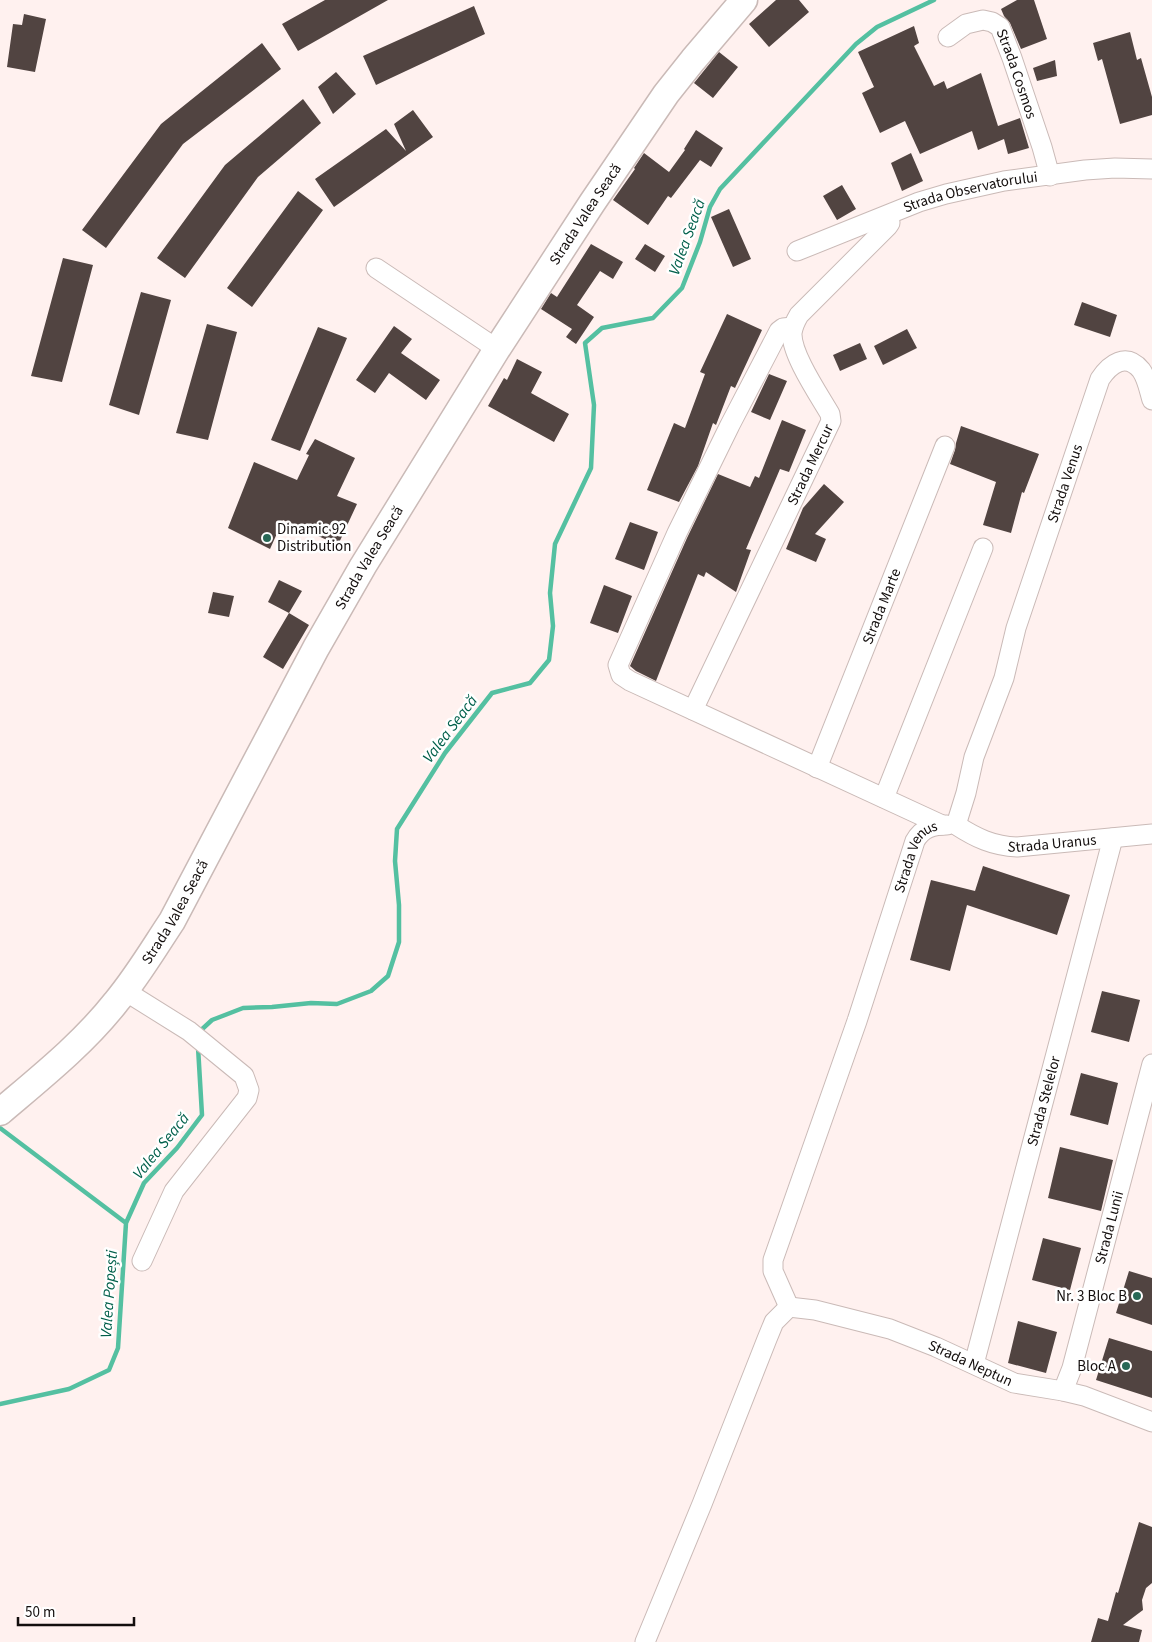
<svg xmlns="http://www.w3.org/2000/svg" width="1152" height="1642" font-family="'Source Sans 3',sans-serif">
<rect width="100%" height="100%" fill="#fff1ef"/>
<g fill="none" stroke-linecap="round" stroke-linejoin="round">
<path stroke="#54c0a1" stroke-width="4.5" d="M 199,1032 L 212,1020 L 243,1008 L 272,1007 L 311,1003 L 337,1004 L 371,991 L 388,976 L 399,942 L 399,905 L 395,861 L 397,829 L 445,753 L 492,693 L 530,683 L 549,660 L 553,626 L 550,593 L 555,544 L 591,468 L 594,405 L 585,343 L 602,328 L 653,318 L 682,288 L 700,242 L 710,207 L 720,189 L 856,44 L 877,27 L 934,0
M 0,1128 L 126,1223
M 0,1404 L 69,1389 L 109,1370 L 118,1348 L 126,1223 L 144,1183 L 177,1148 L 202,1115 L 198,1047"/>
</g>
<path fill="#514441" d="M 325,0 L 388,0 L 298,51 L 282,24 Z
M 776,0 L 799,0 L 809,12 L 769,47 L 749,24 Z
M 1017,0 L 1034,0 L 1047,39 L 1021,49 L 1010,23 L 1004,16 L 1001,9 Z
M 474,6 L 485,34 L 376,85 L 363,56 Z
M 24,14 L 46,19 L 35,72 L 7,67 L 13,24 L 22,25 Z
M 914,26 L 919,43 L 914,46 L 934,86 L 944,81 L 947,89 L 981,73 L 998,126 L 1020,118 L 1029,148 L 1008,154 L 1004,139 L 978,150 L 972,131 L 920,154 L 905,121 L 880,133 L 862,93 L 874,87 L 858,52 Z
M 1130,32 L 1137,60 L 1141,58 L 1152,97 L 1152,115 L 1120,124 L 1102,59 L 1098,61 L 1093,43 Z
M 262,43 L 281,69 L 183,144 L 106,248 L 82,230 L 161,124 Z
M 719,52 L 738,67 L 713,98 L 694,83 Z
M 1055,60 L 1057,76 L 1037,81 L 1033,68 Z
M 336,72 L 356,94 L 333,114 L 318,87 Z
M 303,99 L 321,123 L 258,177 L 185,278 L 157,258 L 225,165 Z
M 413,110 L 433,137 L 334,207 L 315,179 L 386,129 L 406,151 L 394,124 Z
M 696,130 L 723,148 L 711,167 L 700,160 L 671,198 L 668,196 L 648,225 L 613,200 L 635,169 L 634,168 L 644,153 L 669,172 L 685,150 L 684,149 Z
M 911,153 L 923,181 L 902,191 L 891,163 Z
M 842,185 L 856,209 L 837,220 L 823,196 Z
M 298,191 L 323,210 L 252,307 L 227,288 Z
M 729,209 L 751,259 L 733,267 L 711,217 Z
M 591,244 L 623,262 L 613,279 L 600,271 L 577,305 L 594,317 L 576,344 L 566,337 L 572,329 L 541,309 L 551,293 L 557,297 Z
M 645,244 L 665,256 L 655,272 L 635,259 Z
M 63,258 L 93,265 L 62,382 L 31,376 Z
M 141,292 L 171,300 L 139,415 L 109,405 Z
M 1082,302 L 1117,315 L 1110,337 L 1074,325 Z
M 727,314 L 762,330 L 735,388 L 731,386 L 716,425 L 713,423 L 698,466 L 679,502 L 647,490 L 674,423 L 685,428 L 705,374 L 700,372 Z
M 207,324 L 237,332 L 208,440 L 176,433 Z
M 394,326 L 412,339 L 401,353 L 440,380 L 426,400 L 389,373 L 375,393 L 356,380 Z
M 318,327 L 347,338 L 300,451 L 271,440 Z
M 907,329 L 917,348 L 883,365 L 874,346 Z
M 860,343 L 867,359 L 840,371 L 833,355 Z
M 517,359 L 542,372 L 531,393 L 569,414 L 554,442 L 488,406 L 504,378 L 507,380 Z
M 769,374 L 787,381 L 770,420 L 751,412 Z
M 782,420 L 806,430 L 789,472 L 780,469 L 746,549 L 751,550 L 736,592 L 706,572 L 704,577 L 698,574 L 656,681 L 636,671 L 630,666 L 687,538 L 718,474 L 750,487 L 755,476 L 759,478 Z
M 961,426 L 1039,454 L 1024,493 L 1022,492 L 1011,533 L 983,525 L 996,482 L 950,464 L 955,450 L 956,443 Z
M 315,439 L 355,458 L 337,496 L 357,504 L 338,545 L 283,520 L 270,549 L 228,528 L 254,462 L 297,480 L 309,455 L 306,454 Z
M 824,484 L 844,502 L 815,534 L 826,539 L 816,562 L 786,549 L 803,508 Z
M 630,522 L 658,532 L 644,570 L 615,559 Z
M 279,580 L 302,591 L 289,613 L 268,602 Z
M 604,585 L 632,596 L 618,633 L 590,623 Z
M 213,592 L 234,596 L 229,617 L 208,613 Z
M 289,613 L 309,625 L 283,669 L 263,657 Z
M 983,866 L 1070,895 L 1057,935 L 967,905 L 950,971 L 910,960 L 931,880 L 975,891 Z
M 1102,991 L 1140,1000 L 1129,1042 L 1091,1032 Z
M 1081,1073 L 1118,1083 L 1108,1125 L 1070,1115 Z
M 1060,1147 L 1113,1160 L 1101,1211 L 1048,1198 Z
M 1043,1238 L 1081,1248 L 1070,1290 L 1032,1280 Z
M 1129,1271 L 1152,1278 L 1152,1325 L 1116,1313 Z
M 1018,1321 L 1057,1332 L 1046,1373 L 1008,1363 Z
M 1109,1338 L 1152,1351 L 1152,1398 L 1096,1380 Z
M 1139,1522 L 1152,1527 L 1152,1583 L 1146,1588 L 1142,1600 L 1143,1610 L 1123,1625 L 1142,1630 L 1139,1642 L 1091,1642 L 1098,1618 L 1108,1621 L 1116,1592 L 1118,1593 Z"/>
<g fill="none" stroke-linecap="round" stroke-linejoin="round">
<defs>
<g id="minor">
<path id="s1" d="M 948,37 L 966,24 L 983,20 L 992,22 L 1000,27 L 1012,58 L 1042,147 L 1050,176"/>
<path id="s2" d="M 797,251 L 919,202 L 946,194 L 1004,181 L 1085,170 L 1115,168 L 1152,169"/>
<path d="M 376,268 L 497,349"/>
<path d="M 793,327 L 783,328 L 779,331 L 730,425 L 677,533 L 618,665 L 621,675 L 630,681 L 942,825"/>
<path id="s3" d="M 693,710 L 831,421 L 830,414 C 819,395 791,354 792,333 C 793,326 796,320 799,315 L 888,226 L 890,223 L 889,215"/>
<path id="s4" d="M 817,768 L 945,446"/>
<path d="M 884,798 L 983,548"/>
<path id="s5" d="M 956,825 L 966,793 L 974,757 L 1004,678 L 1016,628 L 1100,379 C 1110,364 1126,352 1141,370 C 1147,378 1149,390 1152,400"/>
<path id="s6" d="M 956,825 C 976,838 993,846 1017,847 L 1152,834"/>
<path d="M 125,991 L 189,1031 L 244,1076 L 249,1090 L 247,1098 L 174,1191 L 142,1261"/>
<path id="s7" d="M 789,1307 L 773,1271 L 773,1260 L 857,1021 L 915,841 C 922,828 933,825 947,825"/>
<path id="s8" d="M 789,1307 L 815,1310 L 890,1329 L 936,1347 L 1014,1383 L 1063,1391 L 1084,1396 L 1152,1422"/>
<path id="s9" d="M 974,1364 L 1113,838"/>
<path id="s10" d="M 1063,1391 L 1072,1368 L 1152,1064"/>
<path d="M 645,1642 L 702,1504 L 767,1339 L 774,1322 L 789,1307"/>
</g>
<g id="secondary">
<path id="s11" d="M 0,1112 C 40,1078 83,1044 116,1002 C 137,977 154,948 172,921 L 316,648 L 363,566 L 497,349 L 592,203 L 666,94 L 693,60 L 744,0"/>
</g>
</defs>
<use href="#minor" stroke="#cabab7" stroke-width="21"/>
<use href="#secondary" stroke="#cabab7" stroke-width="29"/>
<use href="#minor" stroke="#fff" stroke-width="19"/>
<use href="#secondary" stroke="#fff" stroke-width="26"/>
</g>
<g fill="#286856" stroke="#fff" stroke-width="2">
<circle cx="267" cy="538" r="5"/>
<circle cx="1137" cy="1296" r="5"/>
<circle cx="1126" cy="1366" r="5"/>
</g>
<g text-anchor="middle" dominant-baseline="central" stroke-width="5" stroke-linejoin="round" paint-order="stroke">
<g font-size="15" fill="#130e0d" stroke="#fff">
<text stroke="none"><textPath href="#s1" startOffset="108">Strada Cosmos</textPath></text>
<text stroke="none"><textPath href="#s2" startOffset="184">Strada Observatorului</textPath></text>
<text stroke="none"><textPath href="#s11" startOffset="1078">Strada Valea Seacă</textPath></text>
<text stroke="none"><textPath href="#s3" startOffset="272">Strada Mercur</textPath></text>
<text stroke="none"><textPath href="#s5" startOffset="359">Strada Venus</textPath></text>
<text stroke="none"><textPath href="#s11" startOffset="672">Strada Valea Seacă</textPath></text>
<text stroke="none"><textPath href="#s4" startOffset="174">Strada Marte</textPath></text>
<text stroke="none"><textPath href="#s6" startOffset="101">Strada Uranus</textPath></text>
<text stroke="none"><textPath href="#s7" startOffset="480">Strada Venus</textPath></text>
<text stroke="none"><textPath href="#s11" startOffset="268">Strada Valea Seacă</textPath></text>
<text stroke="none"><textPath href="#s9" startOffset="272">Strada Stelelor</textPath></text>
<text stroke="none"><textPath href="#s10" startOffset="170">Strada Lunii</textPath></text>
<text stroke="none"><textPath href="#s8" startOffset="191">Strada Neptun</textPath></text>
</g>
<g font-size="15" fill="#130e0d" stroke="#fff" text-anchor="end">
<text x="277" y="529" text-anchor="start">Dinamic 92<tspan x="277" dy="17">Distribution</tspan></text>
<text x="1127" y="1296">Nr. 3 Bloc B</text>
<text x="1116" y="1366">Bloc A</text>
</g>
<g font-size="16" font-style="italic" fill="#02604b" stroke="#fff">
<text transform="translate(687 237) rotate(-70)">Valea Seacă</text>
<text transform="translate(450 729) rotate(-53)">Valea Seacă</text>
<text transform="translate(161 1146) rotate(-51)">Valea Seacă</text>
<text transform="translate(109 1294) rotate(-86)">Valea Popești</text>
</g>
</g>
<path d="M18 1617v8h116v-8" fill="none" stroke="#130e0d" stroke-width="2.5"/>
<text x="25" y="1617" font-size="15" fill="#130e0d" stroke="#ffffff" stroke-width="4" paint-order="stroke">50 m</text>
</svg>
